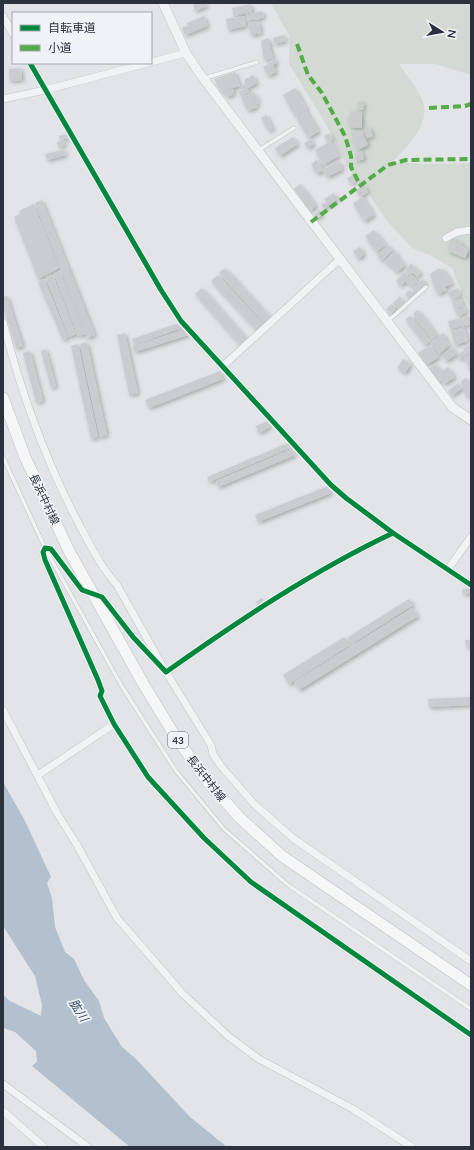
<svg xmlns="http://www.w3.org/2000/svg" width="474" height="1150" font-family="Lato,'Noto Sans JP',sans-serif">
<defs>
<filter id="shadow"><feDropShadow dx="2" dy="2" stdDeviation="2" flood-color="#0004"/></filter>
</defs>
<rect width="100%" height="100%" fill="#e2e4e7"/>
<path fill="#d3dad3" d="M 271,3 L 469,3 L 471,6 L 471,75 L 435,64 L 399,64 C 406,75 417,87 422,100 C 432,124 407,147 392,162 L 426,164 L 471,163 L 471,311 C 466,296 457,284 453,269 L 432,256 L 412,248 L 386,220 L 369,194 L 352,175 L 324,121 L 289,64 L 290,37 Z"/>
<path fill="#b3c0ce" d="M 3,782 L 25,821 L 51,877 L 47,883 L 52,898 L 55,927 L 65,952 L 74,959 L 84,980 L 99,1001 L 104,1018 L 122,1047 L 136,1059 L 190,1117 L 227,1147 L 130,1147 L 32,1066 L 37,1062 L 36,1051 L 15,1032 L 3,1028 L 3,995 L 10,1001 L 41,1016 L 42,1005 L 35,976 L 3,926 Z"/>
<path fill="#cacccf" filter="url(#shadow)" d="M 206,3 L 207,6 L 195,11 L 193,4 Z
M 251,4 L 252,12 L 234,16 L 232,8 Z
M 262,11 L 264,17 L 256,20 L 254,13 Z
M 253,13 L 255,19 L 247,21 L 246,15 Z
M 204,16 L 208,26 L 185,35 L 182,28 L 188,26 L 187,23 Z
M 244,16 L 246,26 L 228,30 L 226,19 Z
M 256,21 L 257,23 L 259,22 L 261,33 L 251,35 L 248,23 Z
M 284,35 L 286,41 L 274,44 L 273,38 Z
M 268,38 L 273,58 L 264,60 L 261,41 Z
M 275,58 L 277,63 L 273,65 L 276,72 L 268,76 L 263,67 L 269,64 L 268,62 Z
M 21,68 L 22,80 L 10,81 L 9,69 Z
M 235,72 L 240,86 L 226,90 L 233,89 L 234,94 L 226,97 L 224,91 L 221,92 L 214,79 Z
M 253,75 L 257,83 L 248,88 L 244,80 Z
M 245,84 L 249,92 L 241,96 L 238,92 L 243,90 L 242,86 Z
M 295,88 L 307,109 L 295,116 L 283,95 Z
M 254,92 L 259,103 L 257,104 L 252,93 Z
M 251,93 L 257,107 L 248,111 L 241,97 Z
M 358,102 L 364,102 L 363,110 L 357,110 Z
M 306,110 L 319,131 L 308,138 L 296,117 Z
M 351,111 L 362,112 L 362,128 L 349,127 L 350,120 L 347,120 Z
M 266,115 L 273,128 L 269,131 L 261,118 Z
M 370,127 L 373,136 L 367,138 L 364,130 Z
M 362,130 L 368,145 L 357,150 L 351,134 Z
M 329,133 L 333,139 L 328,142 L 324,136 Z
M 67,134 L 68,138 L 60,140 L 59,136 Z
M 293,137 L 298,144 L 280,156 L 275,148 Z
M 311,139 L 314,144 L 307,148 L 304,143 Z
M 64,141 L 65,145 L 58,147 L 57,142 Z
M 331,141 L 339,156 L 323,165 L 315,150 Z
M 64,150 L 66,155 L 47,160 L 45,154 Z
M 362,151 L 364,159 L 357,161 L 355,154 Z
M 317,160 L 323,170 L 317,174 L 311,164 Z
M 339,161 L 343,169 L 327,177 L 323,170 Z
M 353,175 L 356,181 L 351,184 L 347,178 Z
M 300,184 L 316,206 L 310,211 L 294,189 Z
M 364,185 L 368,192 L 360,197 L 356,190 Z
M 334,193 L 337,199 L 324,209 L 321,205 L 326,202 L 324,199 Z
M 363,197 L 374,215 L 364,221 L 353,203 Z
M 42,200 L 95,335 L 87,338 L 35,203 Z
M 34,204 L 59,268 L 38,279 L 14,217 L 20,214 L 19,211 Z
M 320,210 L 322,214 L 317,219 L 314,215 Z
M 374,230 L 386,245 L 376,252 L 365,236 Z
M 452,238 L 456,240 L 455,242 L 457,243 L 458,241 L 462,243 L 461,245 L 469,250 L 465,258 L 448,251 L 450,249 L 447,248 Z
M 388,245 L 393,250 L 382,261 L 377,255 Z
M 360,247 L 364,254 L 358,259 L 353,251 Z
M 395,251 L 398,254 L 396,255 L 405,265 L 397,272 L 384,261 Z
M 411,264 L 421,273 L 417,277 L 413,273 L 409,275 L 405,270 Z
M 225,268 L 271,318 L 265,324 L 219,273 Z
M 439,268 L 440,270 L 443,269 L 453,284 L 445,286 L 447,290 L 437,294 L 430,274 Z
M 60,271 L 85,334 L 78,336 L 54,274 Z
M 404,272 L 408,275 L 401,283 L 403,280 L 405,282 L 401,286 L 396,281 Z
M 53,275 L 76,334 L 69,337 L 46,277 Z
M 218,275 L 264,325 L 257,331 L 211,281 Z
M 412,275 L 418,282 L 412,287 L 404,280 Z
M 44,279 L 68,337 L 63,340 L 38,282 Z
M 422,279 L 426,283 L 415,293 L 412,289 Z
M 202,288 L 248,340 L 241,346 L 195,294 Z
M 458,288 L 461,296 L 452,300 L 448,292 Z
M 409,290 L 413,294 L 408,298 L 405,294 Z
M 7,296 L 23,346 L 16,348 L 3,306 L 3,297 Z
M 400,296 L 404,304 L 398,309 L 393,303 Z
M 461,298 L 464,306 L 455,310 L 452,302 Z
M 392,304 L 396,309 L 391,314 L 386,309 Z
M 465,307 L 467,312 L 458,316 L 455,311 Z
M 418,310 L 437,335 L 432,339 L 413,314 Z
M 411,316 L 430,341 L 425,345 L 405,319 Z
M 469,316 L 471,324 L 465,326 L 463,318 Z
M 462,318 L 464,326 L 450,329 L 448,321 Z
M 179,323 L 181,328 L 134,345 L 132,339 Z
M 464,327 L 468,341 L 455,345 L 451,331 Z
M 186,329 L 188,335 L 135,352 L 133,346 Z
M 125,333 L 138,393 L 129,395 L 117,335 Z
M 443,333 L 446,336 L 444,337 L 450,345 L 439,354 L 431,343 Z
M 87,342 L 107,435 L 100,437 L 80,344 Z
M 78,344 L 98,437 L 91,439 L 71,346 Z
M 430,345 L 439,357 L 426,365 L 418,353 Z
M 471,345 L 471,353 L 466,355 L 463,348 Z
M 452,347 L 457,354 L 446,361 L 443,357 L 443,354 Z
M 46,349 L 56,386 L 51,388 L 41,351 Z
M 30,351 L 43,401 L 36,402 L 23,353 Z
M 463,351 L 466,357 L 471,354 L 471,372 L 464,357 L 459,359 L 457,355 Z
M 403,359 L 411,364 L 405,373 L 397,368 Z
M 436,364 L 441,372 L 448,367 L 455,377 L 444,384 L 441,380 L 438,382 L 429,369 Z
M 220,371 L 223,379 L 149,408 L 145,400 Z
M 467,378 L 471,387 L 471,395 L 466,397 L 461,381 Z
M 458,383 L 462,388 L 452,396 L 448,391 Z
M 267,421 L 270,427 L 259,433 L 256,426 Z
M 288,443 L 290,448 L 209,482 L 207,477 Z
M 292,449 L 295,455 L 218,487 L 216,481 Z
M 328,486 L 331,493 L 258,522 L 255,515 Z
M 463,589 L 470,589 L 470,594 L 462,594 Z
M 262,598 L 264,601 L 258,606 L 256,602 Z
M 409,599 L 413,605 L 352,644 L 348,637 Z
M 412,608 L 418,616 L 299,690 L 294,682 Z
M 344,637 L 350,645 L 289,684 L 283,675 Z
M 465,640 L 470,640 L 471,646 L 466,647 Z
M 471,697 L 471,705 L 429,707 L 428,699 Z"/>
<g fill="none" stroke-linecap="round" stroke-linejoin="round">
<defs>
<path id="service" d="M 205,78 L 257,62
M 259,150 L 294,128
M 388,321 L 426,287
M 3,457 L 45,548 L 121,685 L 176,771 L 224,829 L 288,885 L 471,1009"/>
<path id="minor" d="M 3,16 L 13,34
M 151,62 L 186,53
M 30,63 L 161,290 L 181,321 L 331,485 L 346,498 L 393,533 L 471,585
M 3,99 L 45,90 L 148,63
M 446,238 L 457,232 L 471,230
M 3,322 C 21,392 46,462 80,526 C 91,547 101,567 117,585 L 166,672 L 211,745 L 213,754 L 221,766 L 254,804 L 294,839 L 471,961
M 223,366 L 340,259
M 393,533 C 313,571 238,621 166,672 L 133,637 L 102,597 L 82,590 L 51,549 L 45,548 L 43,552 L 45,560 L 98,680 L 102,691 L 100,696 L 114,724 L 148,777 L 204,838 L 251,882 L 471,1035
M 448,569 L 471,537
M 3,710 L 57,813 L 77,845 L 117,918 L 183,994 L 228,1036 L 259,1059 L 353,1109 L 412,1147
M 38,775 L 114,724
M 3,1084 L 88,1147
M 3,1111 L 44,1147"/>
<path id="tertiary" d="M 163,3 L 186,53 L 200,74 L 452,407 L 471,420"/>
<path id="primary" d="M 3,398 L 25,457 L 69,551 L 144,685 L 175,736 L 207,781 L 240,818 L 282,856 L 471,985"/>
</defs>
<use href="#service" stroke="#c1c2c5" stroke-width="4.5"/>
<use href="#minor" stroke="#c1c2c5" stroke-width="8"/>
<use href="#tertiary" stroke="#c1c2c5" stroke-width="10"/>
<use href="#primary" stroke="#bfc1c4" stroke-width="12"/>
<use href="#service" stroke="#f1f2f4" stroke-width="3.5"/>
<use href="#minor" stroke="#f1f2f4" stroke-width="7"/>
<use href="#tertiary" stroke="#f1f2f4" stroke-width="9"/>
<use href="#primary" stroke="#f6f6f6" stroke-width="11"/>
<path stroke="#54ac46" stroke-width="4" stroke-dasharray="8 4" stroke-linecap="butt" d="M 297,44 L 308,75 L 322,93 L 345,136 L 351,156 L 351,167 L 360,185
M 429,108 L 465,106 L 471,104
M 311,222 L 388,165 L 406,160 L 471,159"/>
<defs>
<path id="cycleway" d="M 30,63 L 161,290 L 181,321 L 331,485 L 346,498 L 393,533 L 471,585
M 393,533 C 313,571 238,621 166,672 L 133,637 L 102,597 L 82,590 L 51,549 L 45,548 L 43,552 L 45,560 L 98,680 L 102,691 L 100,696 L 114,724 L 148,777 L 204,838 L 251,882 L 471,1035"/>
</defs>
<use href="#cycleway" stroke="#f0f2f5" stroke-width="8"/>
<use href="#cycleway" stroke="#00873e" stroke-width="5"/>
</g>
<g text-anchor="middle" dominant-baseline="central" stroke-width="3.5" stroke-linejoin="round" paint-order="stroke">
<rect fill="#f0f2f5" stroke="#666c75" stroke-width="1" x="168" y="732" width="20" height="16" rx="3"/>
<g font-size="10" font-weight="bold" fill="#2b323e">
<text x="178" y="740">43</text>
</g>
<g font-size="11" fill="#2b323e" stroke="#f0f2f5">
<text transform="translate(45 499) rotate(65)">長浜中村線</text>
<text transform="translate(207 778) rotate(52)">長浜中村線</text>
</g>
<g font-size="12" font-style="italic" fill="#39506d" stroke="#f0f2f5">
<text transform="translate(79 1010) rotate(58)">肱川</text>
</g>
</g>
<rect width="474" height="1150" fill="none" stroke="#2b323e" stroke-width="8"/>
<rect x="12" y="12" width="140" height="52" fill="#f0f2f5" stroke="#a1a5ac"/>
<rect x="20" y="25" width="20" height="6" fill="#00873e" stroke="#a1a5ac"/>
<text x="48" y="32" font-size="12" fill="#2b323e">自転車道</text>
<rect x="20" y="45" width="20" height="6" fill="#54ac46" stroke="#a1a5ac"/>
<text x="48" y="52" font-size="12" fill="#2b323e">小道</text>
<g transform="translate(442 32) rotate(101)" stroke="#f0f2f5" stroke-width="3" paint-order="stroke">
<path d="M0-3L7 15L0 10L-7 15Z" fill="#2b323e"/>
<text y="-6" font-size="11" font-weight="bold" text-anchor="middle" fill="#2b323e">N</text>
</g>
</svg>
